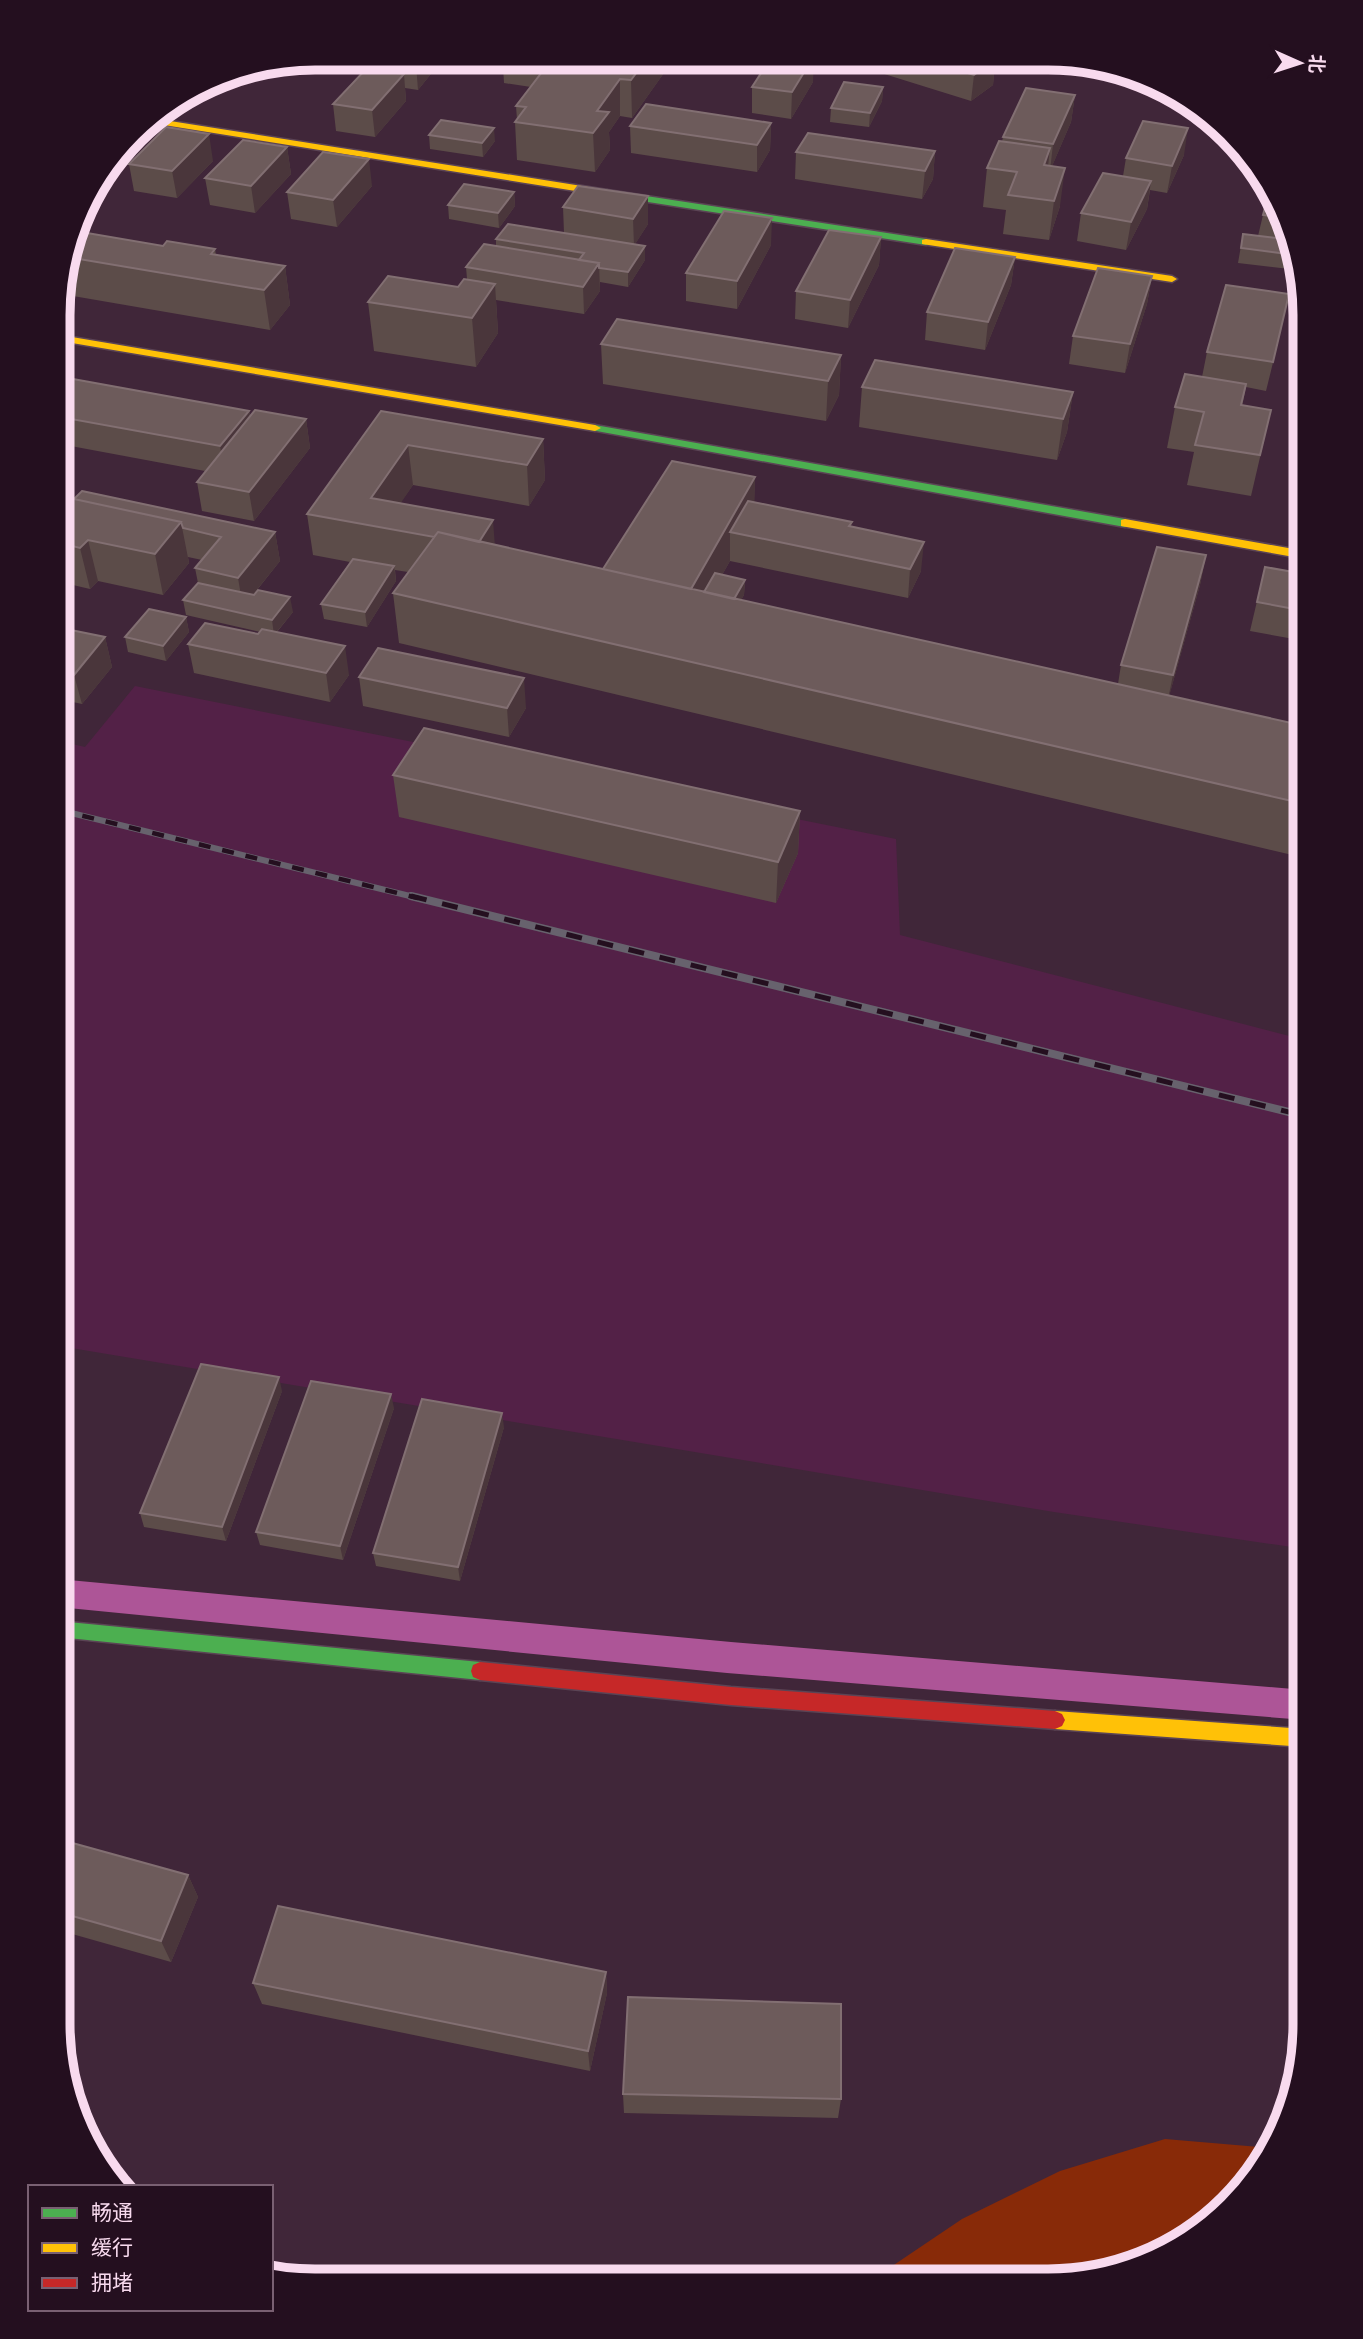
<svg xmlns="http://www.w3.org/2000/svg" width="1363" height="2339" font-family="Helvetica,'Noto Sans SC',sans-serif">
<rect width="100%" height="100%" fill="#402639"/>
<path fill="#532147" d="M 135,686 L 896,839 L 900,935 L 1305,1040 L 1305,1549 L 1054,1512 L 59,1346 L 59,741 L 85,747 Z"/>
<path fill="#882a08" d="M 1165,2139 L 1271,2148 L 1252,2181 L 1191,2238 L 1131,2267 L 1048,2281 L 870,2281 L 962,2219 L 1060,2171 Z"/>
<path fill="#ad5597" d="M 58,1579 L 731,1642 L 1305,1690 L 1305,1720 L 727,1673 L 58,1607 Z"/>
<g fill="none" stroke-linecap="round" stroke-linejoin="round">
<defs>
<path id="fast" d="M 607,190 L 926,239 L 931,242 L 926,245 L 603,195 L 602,193 Z
M 595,425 L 1125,519 L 1131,523 L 1125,527 L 591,430 L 591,426 Z
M 58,1621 L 480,1662 L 487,1665 L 489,1671 L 487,1677 L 480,1680 L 58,1637 Z"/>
<path id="slow" d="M 151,118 L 607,190 L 612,193 L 607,196 L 145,122 Z
M 926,239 L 1172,276 L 1177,279 L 1172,282 L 922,244 L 922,240 Z
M 60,335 L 595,425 L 601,428 L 595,431 L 60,341 Z
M 1125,519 L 1305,551 L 1305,559 L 1121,526 L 1121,520 Z
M 1055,1711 L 1305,1729 L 1305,1747 L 1055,1729 L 1048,1726 L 1045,1720 L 1048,1714 Z"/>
<path id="jam" d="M 480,1662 L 731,1687 L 1055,1711 L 1062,1714 L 1065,1720 L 1062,1726 L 1055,1729 L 731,1705 L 480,1680 L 473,1677 L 471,1671 L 473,1665 Z"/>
</defs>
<use href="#fast" stroke="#5b4455" stroke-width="3"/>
<use href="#slow" stroke="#5b4455" stroke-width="3"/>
<use href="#jam" stroke="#5b4455" stroke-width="3"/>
<use href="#fast" fill="#4caf50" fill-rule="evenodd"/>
<use href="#slow" fill="#ffc107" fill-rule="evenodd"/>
<use href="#jam" fill="#c62828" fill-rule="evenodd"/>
<defs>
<path id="rail-far1" d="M 59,810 L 418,898"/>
<path id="rail" d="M 411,896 L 1305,1116"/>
</defs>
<use href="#rail-far1" stroke="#67626d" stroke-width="6"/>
<use href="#rail" stroke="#67626d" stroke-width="8"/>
<use href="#rail-far1" stroke="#240f1f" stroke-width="4.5" stroke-dasharray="12" stroke-linecap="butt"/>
<use href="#rail" stroke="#240f1f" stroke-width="5" stroke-dasharray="16" stroke-linecap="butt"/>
</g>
<path fill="#5c4c49" d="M 315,58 L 352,58 L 339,71 L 301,65 L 300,61 Z
M 375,58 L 443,59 L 418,90 L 405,88 L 406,101 L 375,137 L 336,131 L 333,104 L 376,70 Z
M 484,59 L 666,60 L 666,70 L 632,118 L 620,116 L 609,132 L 610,150 L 595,172 L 517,160 L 515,122 L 517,120 L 516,106 L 531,87 L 504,83 L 503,66 L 484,63 Z
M 881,61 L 995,62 L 993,85 L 971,101 L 881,73 Z
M 217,77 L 203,98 L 188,95 Z
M 813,82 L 791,119 L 752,113 L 752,87 Z
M 883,87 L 882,101 L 869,127 L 830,122 L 831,108 Z
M 1075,95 L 1071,122 L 1052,166 L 1060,206 L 1049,240 L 1003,234 L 1006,210 L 983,207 L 987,168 L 1002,142 L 1003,137 Z
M 771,123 L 770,150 L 757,172 L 631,153 L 630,126 Z
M 429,135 L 495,141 L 483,157 L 430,149 Z
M 287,147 L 291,174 L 255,213 L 210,205 L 205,178 Z
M 935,151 L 933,179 L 922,199 L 795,179 L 796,152 Z
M 1184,155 L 1167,193 L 1150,190 L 1147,209 L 1126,250 L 1077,241 L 1081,213 L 1123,176 L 1126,158 Z
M 213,161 L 177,198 L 134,191 L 129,164 Z
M 372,186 L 337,227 L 291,219 L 287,192 Z
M 1270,189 L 1291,232 L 1298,270 L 1238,263 L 1243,234 L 1258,236 L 1263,215 Z
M 514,192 L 515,206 L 499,228 L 449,219 L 448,205 Z
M 648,196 L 648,224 L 635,244 L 645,246 L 645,260 L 628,287 L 600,282 L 600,291 L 584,314 L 496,300 L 498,333 L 476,367 L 374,351 L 368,302 L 458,287 L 467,279 L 466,267 L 496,246 L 496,239 L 564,233 L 563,207 Z
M 881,237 L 879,265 L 848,328 L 795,319 L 796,291 Z
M 771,245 L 737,309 L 686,301 L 686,273 Z
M 163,246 L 215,249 L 216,255 L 285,266 L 290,305 L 270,330 L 73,296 L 66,263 L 69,251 Z
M 1015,257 L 1011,285 L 985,350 L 925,340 L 927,312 Z
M 1152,276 L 1147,304 L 1125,373 L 1069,364 L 1073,336 Z
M 1283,322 L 1266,391 L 1246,387 L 1242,406 L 1271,410 L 1251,496 L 1187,485 L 1194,452 L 1167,448 L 1175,407 L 1202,377 L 1207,352 Z
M 601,344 L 841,355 L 839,395 L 826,421 L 603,384 Z
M 60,380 L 249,411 L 250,416 L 306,419 L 310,448 L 254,521 L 202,511 L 197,482 L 205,471 L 60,444 Z
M 862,387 L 1073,392 L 1067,432 L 1057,460 L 859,427 Z
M 381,411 L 543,439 L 545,480 L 529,506 L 413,485 L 400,503 L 495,545 L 603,569 L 755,477 L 754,503 L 852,522 L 851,527 L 921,571 L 908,598 L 730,561 L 722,575 L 745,580 L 744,595 L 741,600 L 1118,684 L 1121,665 L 1206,555 L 1200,585 L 1169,696 L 1305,726 L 1305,858 L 399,643 L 393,593 L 408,572 L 395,570 L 396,581 L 367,627 L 324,619 L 321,604 L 350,562 L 313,555 L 307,514 Z
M 60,496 L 275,532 L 280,561 L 253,595 L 293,612 L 277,632 L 349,675 L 330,702 L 194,673 L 188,644 L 258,634 L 260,632 L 186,615 L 183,600 L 198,583 L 195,568 L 202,560 L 188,557 L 189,563 L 163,595 L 98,581 L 90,589 L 60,582 Z
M 1265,567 L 1305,574 L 1305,641 L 1250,631 Z
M 186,617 L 189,632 L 166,661 L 128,652 L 125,637 Z
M 59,630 L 105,637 L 112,667 L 82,704 L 59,699 Z
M 359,677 L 526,708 L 509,737 L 363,706 Z
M 393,775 L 800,811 L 798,853 L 776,903 L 399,817 Z
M 282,1391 L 226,1541 L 144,1527 L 140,1513 Z
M 394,1408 L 343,1560 L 260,1545 L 256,1532 Z
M 504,1427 L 460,1581 L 376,1566 L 373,1553 Z
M 58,1839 L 188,1875 L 198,1897 L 171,1962 L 58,1930 Z
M 606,1972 L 607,1993 L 590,2071 L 262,2004 L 253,1983 Z
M 623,2094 L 841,2099 L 838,2118 L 624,2113 Z"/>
<path fill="#4a363b" d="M 338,58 L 352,58 L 339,71 Z
M 420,58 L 443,59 L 418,90 L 416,64 Z
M 646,60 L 666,60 L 666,70 L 632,118 L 631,80 Z
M 811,61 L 814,61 L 813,82 L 791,119 L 792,92 Z
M 991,62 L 995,62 L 993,85 L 971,101 L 974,75 Z
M 404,74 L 406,101 L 375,137 L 372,110 Z
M 229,75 L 203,98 L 201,87 L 217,77 Z
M 620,79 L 620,116 L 609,132 L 610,150 L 595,172 L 593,133 L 597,111 Z
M 883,87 L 882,101 L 869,127 L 870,113 Z
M 1075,95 L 1071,122 L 1050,171 L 1053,144 Z
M 771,123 L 770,150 L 757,172 L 757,145 Z
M 494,128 L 495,141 L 483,157 L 482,143 Z
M 1188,128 L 1184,155 L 1167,193 L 1172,166 Z
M 209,134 L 213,161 L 177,198 L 172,171 Z
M 135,135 L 137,149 L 100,186 L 99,182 Z
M 287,147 L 291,174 L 255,213 L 251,186 Z
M 1050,148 L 1046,186 L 1044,165 Z
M 935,151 L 933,179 L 922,199 L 925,171 Z
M 369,159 L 372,186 L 337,227 L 333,200 Z
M 1065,168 L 1060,206 L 1049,240 L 1054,201 Z
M 1151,181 L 1147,209 L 1126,250 L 1131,222 Z
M 514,192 L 515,206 L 499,228 L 498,213 Z
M 648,196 L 648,224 L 634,246 L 633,219 Z
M 772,218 L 771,245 L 737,309 L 737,281 Z
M 881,237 L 879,265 L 848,328 L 850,300 Z
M 645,246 L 645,260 L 628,287 L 628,272 Z
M 1015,257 L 1011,285 L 985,350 L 988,322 Z
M 599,263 L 600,291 L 584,314 L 583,287 Z
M 285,266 L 290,305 L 270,330 L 264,290 Z
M 1152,276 L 1147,304 L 1125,373 L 1130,344 Z
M 495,284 L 498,333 L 476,367 L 472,318 Z
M 841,355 L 839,395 L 826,421 L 828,381 Z
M 1073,392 L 1067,432 L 1057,460 L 1063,419 Z
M 249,411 L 253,439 L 225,475 L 220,446 Z
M 306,419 L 310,448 L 254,521 L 249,492 Z
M 543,439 L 545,480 L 529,506 L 527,465 Z
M 408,445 L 413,485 L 384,528 L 371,498 Z
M 755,477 L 754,518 L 730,532 L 730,561 L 711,594 L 686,597 Z
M 493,520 L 496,561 L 477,545 Z
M 181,522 L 189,563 L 163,595 L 155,554 Z
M 275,532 L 280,561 L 243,607 L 238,578 Z
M 88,540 L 98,581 L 90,589 L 80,548 Z
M 924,542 L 921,571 L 908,598 L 910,569 Z
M 1206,555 L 1200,585 L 1167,704 L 1173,675 Z
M 394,566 L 396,581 L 367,627 L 365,612 Z
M 745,580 L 744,595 L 733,614 L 733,599 Z
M 290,597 L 293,612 L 274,635 L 272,620 Z
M 186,617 L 189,632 L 166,661 L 163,646 Z
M 105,637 L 112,667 L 82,704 L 74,675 Z
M 345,646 L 349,675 L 330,702 L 326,673 Z
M 524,678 L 526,708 L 509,737 L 507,708 Z
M 800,811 L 798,853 L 776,903 L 778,862 Z
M 279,1377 L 282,1391 L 226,1541 L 222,1527 Z
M 391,1394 L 394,1408 L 343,1560 L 340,1546 Z
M 502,1413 L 504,1427 L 460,1581 L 458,1567 Z
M 188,1875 L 198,1897 L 171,1962 L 161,1941 Z
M 606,1972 L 607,1993 L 590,2071 L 588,2051 Z"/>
<path fill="#6d5b5b" stroke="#826f72" stroke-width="2" d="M 375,58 L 420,58 L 416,64 Z
M 552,59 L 646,60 L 631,80 L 620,79 L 597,111 L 609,112 L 593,133 L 515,122 L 526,107 L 516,106 Z
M 769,61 L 811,61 L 792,92 L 752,87 Z
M 931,62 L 991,62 L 974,75 Z
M 366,69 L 404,74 L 372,110 L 333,104 Z
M 844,82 L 883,87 L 870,113 L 831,108 Z
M 1026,88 L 1075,95 L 1053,144 L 1003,137 Z
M 646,104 L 771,123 L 757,145 L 630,126 Z
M 441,120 L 494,128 L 482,143 L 429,135 Z
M 1143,121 L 1188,128 L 1172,166 L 1126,158 Z
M 166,127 L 209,134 L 172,171 L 129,164 Z
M 808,133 L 935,151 L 925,171 L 796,152 Z
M 243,140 L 287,147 L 251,186 L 205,178 Z
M 999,141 L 1050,148 L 1044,165 L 1065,168 L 1054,201 L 1008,195 L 1017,172 L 987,168 Z
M 323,152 L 369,159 L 333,200 L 287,192 Z
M 1103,173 L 1151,181 L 1131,222 L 1081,213 Z
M 464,184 L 514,192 L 498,213 L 448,205 Z
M 578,186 L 648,196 L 633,219 L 563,207 Z
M 1270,189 L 1285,218 L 1263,215 Z
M 724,211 L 772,218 L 737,281 L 686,273 Z
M 508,224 L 645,246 L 628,272 L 599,268 L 599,263 L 579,260 L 584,253 L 496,239 Z
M 829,230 L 881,237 L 850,300 L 796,291 Z
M 87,233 L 163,246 L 167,241 L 215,249 L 211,254 L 285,266 L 264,290 L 67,257 L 69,251 Z
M 1243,234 L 1293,240 L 1295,255 L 1241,248 Z
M 484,244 L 599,263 L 583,287 L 466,267 Z
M 955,248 L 1015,257 L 988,322 L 927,312 Z
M 1098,268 L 1152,276 L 1130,344 L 1073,336 Z
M 388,276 L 458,287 L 464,279 L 495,284 L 472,318 L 368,302 Z
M 1226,285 L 1289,294 L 1273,362 L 1207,352 Z
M 617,319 L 841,355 L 828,381 L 601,344 Z
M 875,360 L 1073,392 L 1063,419 L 862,387 Z
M 1185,374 L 1246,384 L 1241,405 L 1271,410 L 1260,455 L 1195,445 L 1204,412 L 1175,407 Z
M 62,377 L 249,411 L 220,446 L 60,417 L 60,380 Z
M 255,410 L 306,419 L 249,492 L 197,482 Z
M 381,411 L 543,439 L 527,465 L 408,445 L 371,498 L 493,520 L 479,542 L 438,532 L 434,537 L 307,514 Z
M 672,461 L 755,477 L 691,589 L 603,569 Z
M 82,491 L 275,532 L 238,578 L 195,568 L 221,537 L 183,528 L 181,522 L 74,499 Z
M 60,496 L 181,522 L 155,554 L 88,540 L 80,548 L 60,543 Z
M 748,501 L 852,522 L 849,526 L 924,542 L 910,569 L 730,532 Z
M 438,532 L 1305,726 L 1305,804 L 393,593 Z
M 1157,547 L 1206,555 L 1173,675 L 1121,665 Z
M 353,559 L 394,566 L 365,612 L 321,604 Z
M 1265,567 L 1305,574 L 1305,611 L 1257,602 Z
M 715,573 L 745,580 L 734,599 L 704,592 Z
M 198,583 L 254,595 L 258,590 L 290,597 L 272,620 L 183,600 Z
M 149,609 L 186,617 L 163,646 L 125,637 Z
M 205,623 L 258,634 L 262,629 L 345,646 L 326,673 L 188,644 Z
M 61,628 L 105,637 L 74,675 L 59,671 L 59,630 Z
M 378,648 L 524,678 L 507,708 L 359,677 Z
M 424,728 L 800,811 L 778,862 L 393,775 Z
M 201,1364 L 279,1377 L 222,1527 L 140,1513 Z
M 311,1381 L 391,1394 L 340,1546 L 256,1532 Z
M 422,1399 L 502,1413 L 458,1567 L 373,1553 Z
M 58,1839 L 188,1875 L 161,1941 L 58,1912 Z
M 278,1906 L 606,1972 L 588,2051 L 253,1983 Z
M 628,1997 L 841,2004 L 841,2099 L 623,2094 Z"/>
<path d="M0 0H1363V2339H0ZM315 70H1048A245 245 0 0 1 1293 315V2024A245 245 0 0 1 1048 2269H315A245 245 0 0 1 70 2024V315A245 245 0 0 1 315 70Z" fill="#240f1f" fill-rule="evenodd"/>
<path fill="none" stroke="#f8daee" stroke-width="9" d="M315 70H1048A245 245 0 0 1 1293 315V2024A245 245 0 0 1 1048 2269H315A245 245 0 0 1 70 2024V315A245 245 0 0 1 315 70Z"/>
<rect x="28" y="2185" width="245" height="126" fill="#240f1f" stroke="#796072" stroke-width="2"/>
<rect x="42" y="2208" width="35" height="10" fill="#4caf50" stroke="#796072" stroke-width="2"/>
<text x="91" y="2220" font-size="21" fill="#f8daee">畅通</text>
<rect x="42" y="2243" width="35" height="10" fill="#ffc107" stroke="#796072" stroke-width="2"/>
<text x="91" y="2255" font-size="21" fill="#f8daee">缓行</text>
<rect x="42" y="2278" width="35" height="10" fill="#c62828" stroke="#796072" stroke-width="2"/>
<text x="91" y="2290" font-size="21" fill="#f8daee">拥堵</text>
<g transform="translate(1300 63) rotate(93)" stroke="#240f1f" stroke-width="5" paint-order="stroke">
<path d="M0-5L12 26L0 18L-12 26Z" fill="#f8daee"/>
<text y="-10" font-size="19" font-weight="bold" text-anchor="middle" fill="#f8daee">北</text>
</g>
</svg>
